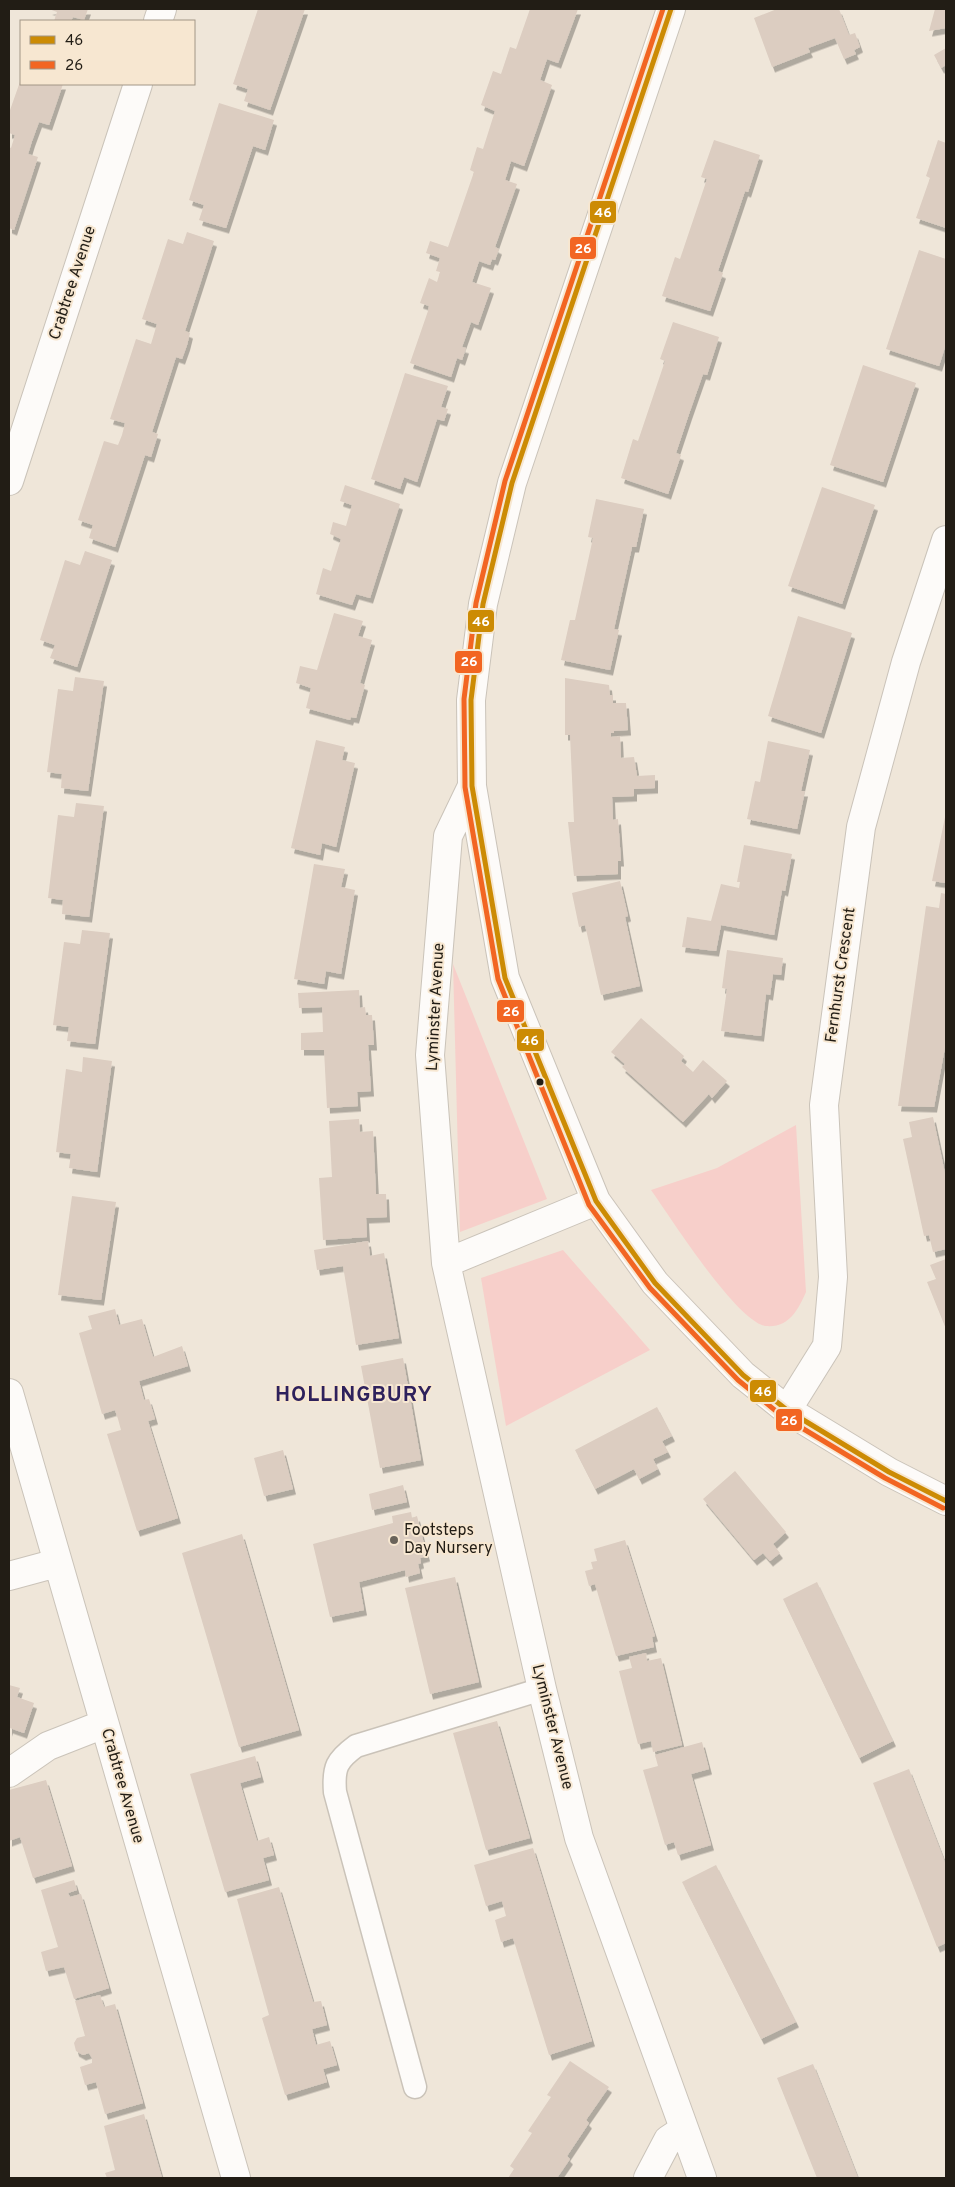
<svg xmlns="http://www.w3.org/2000/svg" width="955" height="2187" font-family="Overpass,sans-serif">
<defs>
<filter id="shadow"><feDropShadow dx="3" dy="5.5" stdDeviation="0" flood-color="#0004"/></filter>
</defs>
<rect width="100%" height="100%" fill="#efe6d9"/>
<path fill="#f7cfca" d="M 453,964 L 547,1199 L 460,1232 Z
M 796,1125 L 806,1292 C 798,1310 789,1328 766,1326 C 737,1323 669,1215 651,1190 L 717,1168 Z
M 563,1250 L 650,1350 L 506,1426 L 481,1278 Z"/>
<path fill="#dccdc1" filter="url(#shadow)" d="M 49,9 L 88,9 L 84,20 L 73,17 L 71,21 L 54,21 L 57,12 Z
M 258,9 L 305,9 L 270,110 L 244,101 L 248,89 L 233,84 Z
M 530,9 L 578,9 L 558,63 L 547,59 L 540,80 L 552,85 L 524,166 L 511,161 L 505,180 L 517,184 L 495,247 L 499,249 L 495,260 L 492,259 L 490,265 L 479,261 L 472,282 L 491,288 L 478,325 L 471,322 L 462,347 L 466,348 L 462,360 L 457,358 L 451,377 L 410,363 L 428,311 L 429,306 L 420,303 L 429,278 L 437,282 L 440,272 L 436,271 L 440,258 L 426,253 L 430,241 L 448,247 L 474,172 L 470,170 L 473,160 L 477,147 L 483,149 L 495,111 L 481,105 L 493,71 L 501,74 L 510,47 L 516,49 Z
M 777,9 L 839,9 L 849,35 L 855,33 L 860,47 L 854,50 L 856,54 L 844,59 L 835,38 L 808,48 L 810,52 L 772,67 L 754,18 Z
M 935,9 L 946,9 L 946,28 L 929,31 Z
M 946,48 L 946,65 L 941,68 L 934,55 Z
M 21,79 L 21,84 L 63,84 L 49,125 L 39,122 L 32,141 L 28,154 L 38,157 L 14,230 L 9,228 L 9,147 L 11,148 L 15,135 L 9,133 L 9,113 Z
M 219,103 L 274,120 L 265,150 L 253,146 L 226,228 L 199,220 L 204,205 L 189,200 Z
M 714,140 L 760,155 L 748,192 L 745,191 L 718,271 L 723,273 L 710,311 L 662,296 L 675,257 L 680,259 L 707,179 L 701,177 Z
M 938,140 L 946,143 L 946,228 L 916,218 L 930,178 L 926,176 Z
M 187,232 L 214,241 L 185,331 L 190,333 L 187,345 L 182,359 L 176,357 L 152,432 L 158,434 L 151,457 L 145,455 L 115,547 L 89,538 L 93,525 L 78,520 L 104,441 L 118,445 L 122,435 L 125,423 L 110,419 L 136,339 L 151,344 L 157,324 L 142,319 L 168,239 L 183,244 Z
M 919,250 L 946,259 L 946,344 L 939,366 L 886,349 Z
M 673,322 L 719,337 L 707,375 L 703,374 L 689,414 L 676,453 L 681,455 L 668,494 L 621,478 L 633,439 L 638,441 L 665,361 L 660,359 Z
M 863,365 L 916,383 L 883,482 L 830,465 Z
M 405,373 L 448,386 L 441,407 L 448,409 L 444,421 L 437,419 L 417,482 L 404,477 L 400,489 L 371,479 Z
M 345,485 L 400,504 L 370,598 L 356,594 L 352,605 L 316,594 L 323,568 L 331,571 L 341,539 L 330,534 L 333,522 L 346,526 L 352,505 L 340,501 Z
M 822,487 L 875,505 L 842,604 L 788,586 Z
M 596,499 L 644,509 L 636,547 L 632,547 L 614,629 L 619,630 L 610,670 L 561,660 L 570,620 L 575,620 L 593,538 L 588,537 Z
M 85,551 L 112,560 L 77,667 L 50,658 L 55,645 L 40,640 L 65,560 L 80,565 Z
M 334,613 L 363,621 L 358,636 L 372,640 L 360,683 L 365,685 L 356,718 L 351,717 L 350,720 L 306,708 L 311,688 L 296,683 L 300,666 L 317,670 Z
M 798,616 L 852,633 L 821,733 L 768,716 Z
M 75,677 L 104,681 L 88,791 L 61,788 L 62,774 L 47,772 L 58,689 L 73,691 Z
M 565,678 L 609,685 L 610,695 L 613,695 L 613,703 L 626,703 L 628,730 L 614,731 L 614,733 L 611,733 L 611,737 L 620,736 L 621,758 L 634,757 L 637,776 L 655,775 L 655,788 L 634,789 L 634,796 L 612,797 L 613,820 L 618,819 L 621,861 L 618,861 L 618,874 L 574,876 L 568,822 L 574,822 L 570,735 L 565,735 Z
M 316,740 L 345,747 L 342,760 L 355,763 L 336,847 L 322,843 L 320,855 L 291,848 Z
M 768,741 L 810,750 L 801,791 L 805,791 L 797,829 L 747,819 L 755,781 L 760,782 Z
M 76,803 L 104,806 L 89,917 L 62,914 L 63,900 L 48,898 L 58,815 L 74,817 Z
M 945,817 L 946,817 L 946,883 L 932,881 Z
M 744,845 L 792,854 L 785,891 L 782,890 L 774,935 L 721,925 L 716,951 L 682,947 L 687,917 L 711,921 L 721,884 L 739,888 L 740,882 L 737,882 Z
M 314,864 L 345,869 L 341,887 L 355,890 L 341,974 L 326,971 L 324,984 L 294,979 Z
M 620,881 L 628,916 L 625,917 L 640,986 L 601,995 L 585,925 L 579,927 L 572,893 Z
M 941,893 L 946,894 L 946,1042 L 934,1107 L 898,1106 L 926,906 L 939,908 Z
M 82,930 L 110,933 L 95,1044 L 67,1041 L 69,1027 L 53,1025 L 64,942 L 80,944 Z
M 727,950 L 783,958 L 781,975 L 773,974 L 770,995 L 766,994 L 761,1036 L 721,1031 L 727,989 L 722,988 Z
M 359,990 L 360,1008 L 365,1007 L 366,1015 L 372,1015 L 374,1045 L 368,1045 L 371,1091 L 357,1092 L 358,1106 L 327,1108 L 324,1050 L 301,1050 L 301,1033 L 323,1032 L 322,1007 L 299,1008 L 298,993 Z
M 641,1018 L 684,1056 L 681,1061 L 693,1072 L 703,1060 L 727,1081 L 712,1098 L 709,1094 L 683,1122 L 622,1067 L 625,1064 L 611,1052 Z
M 83,1057 L 112,1061 L 97,1172 L 69,1168 L 71,1154 L 56,1152 L 66,1069 L 82,1072 Z
M 933,1117 L 946,1178 L 946,1249 L 933,1252 L 929,1235 L 924,1236 L 903,1139 L 912,1137 L 909,1122 Z
M 359,1119 L 360,1132 L 373,1131 L 376,1194 L 386,1194 L 387,1217 L 366,1218 L 367,1237 L 323,1240 L 319,1178 L 332,1177 L 329,1121 Z
M 72,1196 L 116,1202 L 101,1300 L 58,1295 Z
M 368,1241 L 370,1256 L 384,1253 L 399,1338 L 356,1345 L 343,1266 L 317,1270 L 314,1250 Z
M 946,1259 L 946,1329 L 927,1282 L 936,1279 L 930,1265 Z
M 115,1309 L 119,1325 L 142,1319 L 153,1357 L 182,1346 L 188,1366 L 139,1381 L 144,1400 L 149,1399 L 155,1419 L 148,1421 L 178,1518 L 137,1531 L 107,1434 L 121,1430 L 118,1419 L 115,1410 L 102,1414 L 79,1333 L 92,1329 L 88,1316 Z
M 403,1358 L 421,1460 L 380,1468 L 361,1366 Z
M 657,1407 L 672,1436 L 662,1441 L 668,1452 L 653,1459 L 658,1469 L 639,1479 L 634,1469 L 595,1489 L 575,1450 Z
M 283,1450 L 293,1489 L 264,1496 L 254,1458 Z
M 735,1471 L 786,1532 L 773,1544 L 780,1553 L 770,1561 L 763,1553 L 754,1560 L 703,1499 Z
M 403,1485 L 407,1502 L 372,1510 L 369,1494 Z
M 411,1512 L 412,1518 L 417,1516 L 427,1556 L 420,1558 L 421,1563 L 418,1564 L 420,1573 L 406,1577 L 405,1570 L 359,1582 L 364,1610 L 330,1617 L 313,1544 L 393,1523 L 392,1516 Z
M 242,1534 L 299,1730 L 239,1747 L 182,1553 Z
M 625,1540 L 655,1636 L 652,1637 L 654,1647 L 616,1656 L 595,1584 L 589,1586 L 585,1571 L 593,1569 L 591,1562 L 597,1561 L 594,1549 Z
M 455,1577 L 479,1682 L 430,1694 L 405,1588 Z
M 817,1582 L 893,1741 L 859,1758 L 783,1599 Z
M 646,1653 L 647,1661 L 661,1658 L 682,1745 L 653,1752 L 651,1741 L 638,1744 L 619,1671 L 632,1668 L 629,1657 Z
M 9,1685 L 20,1688 L 17,1697 L 34,1703 L 24,1733 L 10,1728 L 9,1731 Z
M 497,1721 L 530,1838 L 486,1850 L 453,1733 Z
M 702,1742 L 709,1769 L 691,1774 L 711,1845 L 678,1855 L 674,1842 L 665,1845 L 643,1770 L 658,1766 L 655,1755 Z
M 255,1756 L 261,1777 L 240,1783 L 257,1841 L 269,1837 L 274,1855 L 263,1858 L 269,1880 L 225,1892 L 190,1774 Z
M 909,1769 L 946,1865 L 946,1943 L 937,1947 L 873,1783 Z
M 46,1780 L 72,1866 L 33,1878 L 20,1837 L 9,1841 L 9,1790 Z
M 533,1848 L 592,2041 L 549,2055 L 513,1938 L 501,1942 L 495,1920 L 506,1916 L 502,1901 L 486,1906 L 474,1865 Z
M 716,1865 L 796,2022 L 761,2039 L 682,1882 Z
M 74,1880 L 77,1890 L 68,1893 L 70,1897 L 81,1894 L 109,1988 L 74,1999 L 64,1967 L 46,1971 L 41,1952 L 58,1947 L 41,1890 Z
M 279,1887 L 313,2002 L 321,2001 L 327,2025 L 312,2029 L 316,2045 L 330,2041 L 337,2065 L 323,2069 L 327,2082 L 285,2095 L 262,2018 L 269,2015 L 237,1899 Z
M 100,1995 L 104,2007 L 115,2004 L 143,2103 L 105,2114 L 96,2082 L 85,2085 L 80,2067 L 92,2063 L 92,2058 L 89,2053 L 83,2055 L 76,2051 L 74,2043 L 77,2038 L 85,2036 L 75,2001 Z
M 570,2061 L 609,2087 L 586,2120 L 589,2123 L 567,2156 L 570,2159 L 557,2178 L 508,2178 L 514,2169 L 510,2166 L 532,2133 L 528,2131 L 551,2097 L 547,2095 Z
M 813,2064 L 846,2147 L 858,2178 L 817,2178 L 777,2078 Z
M 144,2114 L 162,2178 L 107,2178 L 105,2173 L 115,2170 L 104,2126 Z"/>
<g fill="none" stroke-linecap="round" stroke-linejoin="round">
<defs>
<path id="lane" d="M 415,2087 L 335,1792 C 333,1767 337,1760 356,1746 L 542,1689"/>
<path id="street" d="M 671,9 L 512,483 L 483,604 L 471,700 L 472,786 L 505,978 L 596,1201 L 655,1283 L 743,1375 L 787,1410 L 889,1472 L 946,1501
M 158,21 L 162,9
M 9,481 L 138,84
M 472,786 L 448,836 L 430,1055 L 446,1263 L 542,1689 L 579,1838 L 702,2178
M 446,1263 L 596,1201
M 9,1393 L 236,2178
M 787,1410 L 827,1346 L 833,1277 L 824,1105 L 861,827 L 906,662 L 946,540
M 9,1576 L 57,1563
M 9,1773 L 48,1746 L 104,1724
M 648,2178 L 668,2140 L 683,2130"/>
</defs>
<use href="#lane" stroke="#cac3b9" stroke-width="25"/>
<use href="#street" stroke="#cac3b9" stroke-width="30"/>
<use href="#lane" stroke="#fdfbf9" stroke-width="22"/>
<use href="#street" stroke="#fdfbf9" stroke-width="28"/>
<defs>
<path id="bus-1" d="M 671,9 L 512,483 L 483,604 L 471,700 L 472,786 L 505,978 L 596,1201 L 655,1283 L 743,1375 L 787,1410 L 889,1472 L 946,1501"/>
<path id="bus-2" d="M 663,9 L 505,481 L 476,603 L 464,699 L 465,787 L 498,979 L 589,1205 L 650,1288 L 738,1380 L 782,1416 L 885,1478 L 943,1508"/>
</defs>
<use href="#bus-1" stroke="#f7e7d1" stroke-width="9"/>
<use href="#bus-2" stroke="#f7e7d1" stroke-width="9"/>
<use href="#bus-1" stroke="#cc8b04" stroke-width="5"/>
<use href="#bus-2" stroke="#f26522" stroke-width="5"/>
</g>
<circle fill="#221d15" stroke="#f7e7d1" stroke-width="2" cx="540" cy="1082" r="4.5"/>
<circle fill="#6a635a" stroke="#f7e7d1" stroke-width="2" cx="394" cy="1540" r="5"/>
<g text-anchor="middle" dominant-baseline="central" stroke-width="4" stroke-linejoin="round" paint-order="stroke">
<g font-size="16" fill="#221d15" stroke="#f7e7d1">
<text transform="translate(73 283) rotate(-72)">Crabtree Avenue</text>
<text transform="translate(841 975) rotate(-82)">Fernhurst Crescent</text>
<text transform="translate(436 1007) rotate(-87)">Lyminster Avenue</text>
<text transform="translate(552 1727) rotate(76)">Lyminster Avenue</text>
<text transform="translate(122 1786) rotate(74)">Crabtree Avenue</text>
</g>
<g font-size="16" fill="#221d15" stroke="#f7e7d1" text-anchor="start">
<text x="404" y="1531">Footsteps<tspan x="404" dy="18">Day Nursery</tspan></text>
</g>
<g font-size="21" font-weight="bold" letter-spacing="1" fill="#2e215c" stroke="#f7e7d1">
<text x="354" y="1395">HOLLINGBURY</text>
</g>
</g>
<g stroke="#f7e7d1" stroke-width="2">
<rect x="589" y="200" width="28" height="24" rx="5" fill="#cc8b04"/>
<rect x="569" y="236" width="28" height="24" rx="5" fill="#f26522"/>
<rect x="467" y="609" width="28" height="24" rx="5" fill="#cc8b04"/>
<rect x="454" y="650" width="29" height="24" rx="5" fill="#f26522"/>
<rect x="496" y="999" width="29" height="24" rx="5" fill="#f26522"/>
<rect x="516" y="1028" width="29" height="24" rx="5" fill="#cc8b04"/>
<rect x="749" y="1379" width="28" height="24" rx="5" fill="#cc8b04"/>
<rect x="775" y="1408" width="28" height="24" rx="5" fill="#f26522"/>
</g>
<g font-size="14" text-anchor="middle" font-weight="bold" fill="#fff">
<text x="603" y="217">46</text>
<text x="583" y="253">26</text>
<text x="481" y="626">46</text>
<text x="469" y="666">26</text>
<text x="511" y="1016">26</text>
<text x="530" y="1045">46</text>
<text x="763" y="1396">46</text>
<text x="789" y="1425">26</text>
</g>
<rect width="955" height="2187" fill="none" stroke="#221d15" stroke-width="20"/>
<rect x="20" y="20" width="175" height="65" fill="#f7e7d1" stroke="#a29686"/>
<rect x="30" y="36" width="25" height="8" fill="#cc8b04" stroke="#a29686"/>
<text x="65" y="45" font-size="15" fill="#221d15">46</text>
<rect x="30" y="61" width="25" height="8" fill="#f26522" stroke="#a29686"/>
<text x="65" y="70" font-size="15" fill="#221d15">26</text>
</svg>
